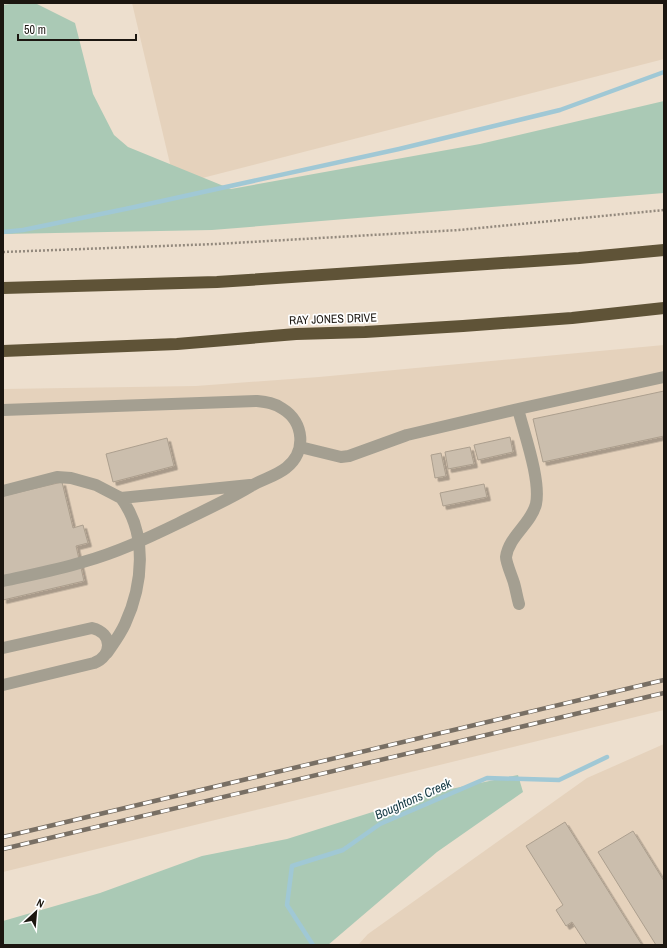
<svg xmlns="http://www.w3.org/2000/svg" width="667" height="948" font-family="'Archivo Narrow',sans-serif">
<defs>
<filter id="shadow"><feDropShadow dx="3.5" dy="3.5" stdDeviation="0" flood-color="#0004"/></filter>
</defs>
<rect width="100%" height="100%" fill="#eddfce"/>
<path fill="#e5d2bc" d="M 132,3 L 664,3 L 664,59 L 175,185 Z
M 664,345 L 664,710 L 3,872 L 3,389 L 196,386 L 319,377 Z
M 664,744 L 664,945 L 358,945 L 368,934 L 587,778 Z"/>
<path fill="#aac9b5" d="M 16,3 L 35,3 L 75,23 L 93,94 L 114,135 L 128,147 L 231,189 L 480,144 L 664,101 L 664,193 L 212,230 L 3,234 L 3,5 Z
M 518,775 L 523,792 L 437,852 L 328,945 L 3,945 L 3,921 L 100,893 L 202,856 L 287,839 L 436,792 Z"/>
<g fill="none" stroke-linecap="round" stroke-linejoin="round">
<path stroke="#a0c8d5" stroke-width="4.5" d="M 3,232 L 23,230 L 130,208 L 399,149 L 560,110 L 664,72
M 313,945 L 287,905 L 292,866 L 343,850 L 380,824 L 487,778 L 559,780 L 607,757"/>
</g>
<path fill="#cbbead" stroke="#ac9f8e" filter="url(#shadow)" d="M 664,391 L 664,436 L 543,462 L 533,419 Z
M 510,437 L 513,452 L 478,460 L 474,445 Z
M 167,438 L 174,466 L 113,482 L 106,454 Z
M 470,447 L 474,464 L 448,469 L 445,452 Z
M 441,453 L 446,476 L 435,478 L 431,455 Z
M 62,482 L 73,528 L 83,525 L 88,543 L 76,546 L 84,581 L 3,600 L 3,496 Z
M 484,484 L 487,497 L 443,506 L 440,493 Z
M 565,822 L 642,945 L 587,945 L 572,922 L 566,926 L 556,910 L 563,905 L 526,846 Z
M 633,831 L 664,881 L 664,945 L 656,945 L 598,852 Z"/>
<g fill="none" stroke-linecap="round" stroke-linejoin="round">
<path stroke="#93897d" stroke-width="2.5" stroke-dasharray="2 2" stroke-linecap="butt" d="M 3,252 L 216,244 L 459,230 L 664,210"/>
<path stroke="#a49f91" stroke-width="12" d="M 518,409 C 524,433 541,480 536,504 C 531,524 509,536 506,557 C 506,563 512,576 514,583 C 516,590 517,597 519,604
M 3,410 L 257,401 C 266,402 275,403 283,409 C 304,422 307,452 286,468 C 276,476 263,479 251,486 C 228,500 203,511 179,523 C 148,538 116,553 83,562 C 57,570 30,575 3,581
M 300,447 L 341,457 L 349,456 L 407,435 L 518,409 L 664,377
M 3,491 L 57,477 L 71,478 L 96,485 L 121,498 L 250,485
M 3,648 L 92,628 C 113,633 113,656 94,663 L 3,685
M 107,653 C 113,644 120,635 125,624 C 143,585 148,534 121,498"/>
<path stroke="#5f5337" stroke-width="12" d="M 3,288 L 217,282 L 579,258 L 664,250
M 3,351 L 177,344 L 296,334 L 365,332 L 463,326 L 572,318 L 664,308"/>
<defs>
<path id="rail" d="M 3,837 L 664,680
M 3,849 L 664,693"/>
</defs>
<use href="#rail" stroke="#786f64" stroke-width="4.5"/>
<use href="#rail" stroke="#fff" stroke-width="3" stroke-dasharray="9" stroke-linecap="butt"/>
</g>
<g text-anchor="middle" dominant-baseline="central" stroke-width="3.5" stroke-linejoin="round" paint-order="stroke">
<g font-size="12" fill="#1b1610" stroke="#fff">
<text transform="translate(333 319) rotate(-2)">RAY JONES DRIVE</text>
</g>
<g font-size="13" font-style="italic" fill="#143943" stroke="#fff">
<text transform="translate(413 799) rotate(-24)">Boughtons Creek</text>
</g>
</g>
<rect width="667" height="948" fill="none" stroke="#1b1610" stroke-width="8"/>
<g transform="translate(36 912) rotate(26)" stroke="#ffffff" stroke-width="3" paint-order="stroke">
<path d="M0-3L7 15L0 10L-7 15Z" fill="#1b1610"/>
<text y="-6" font-size="11" font-weight="bold" text-anchor="middle" fill="#1b1610">N</text>
</g>
<path d="M18 34v6h118v-6" fill="none" stroke="#1b1610" stroke-width="2"/>
<text x="24" y="34" font-size="12" fill="#1b1610" stroke="#ffffff" stroke-width="3" paint-order="stroke">50 m</text>
</svg>
